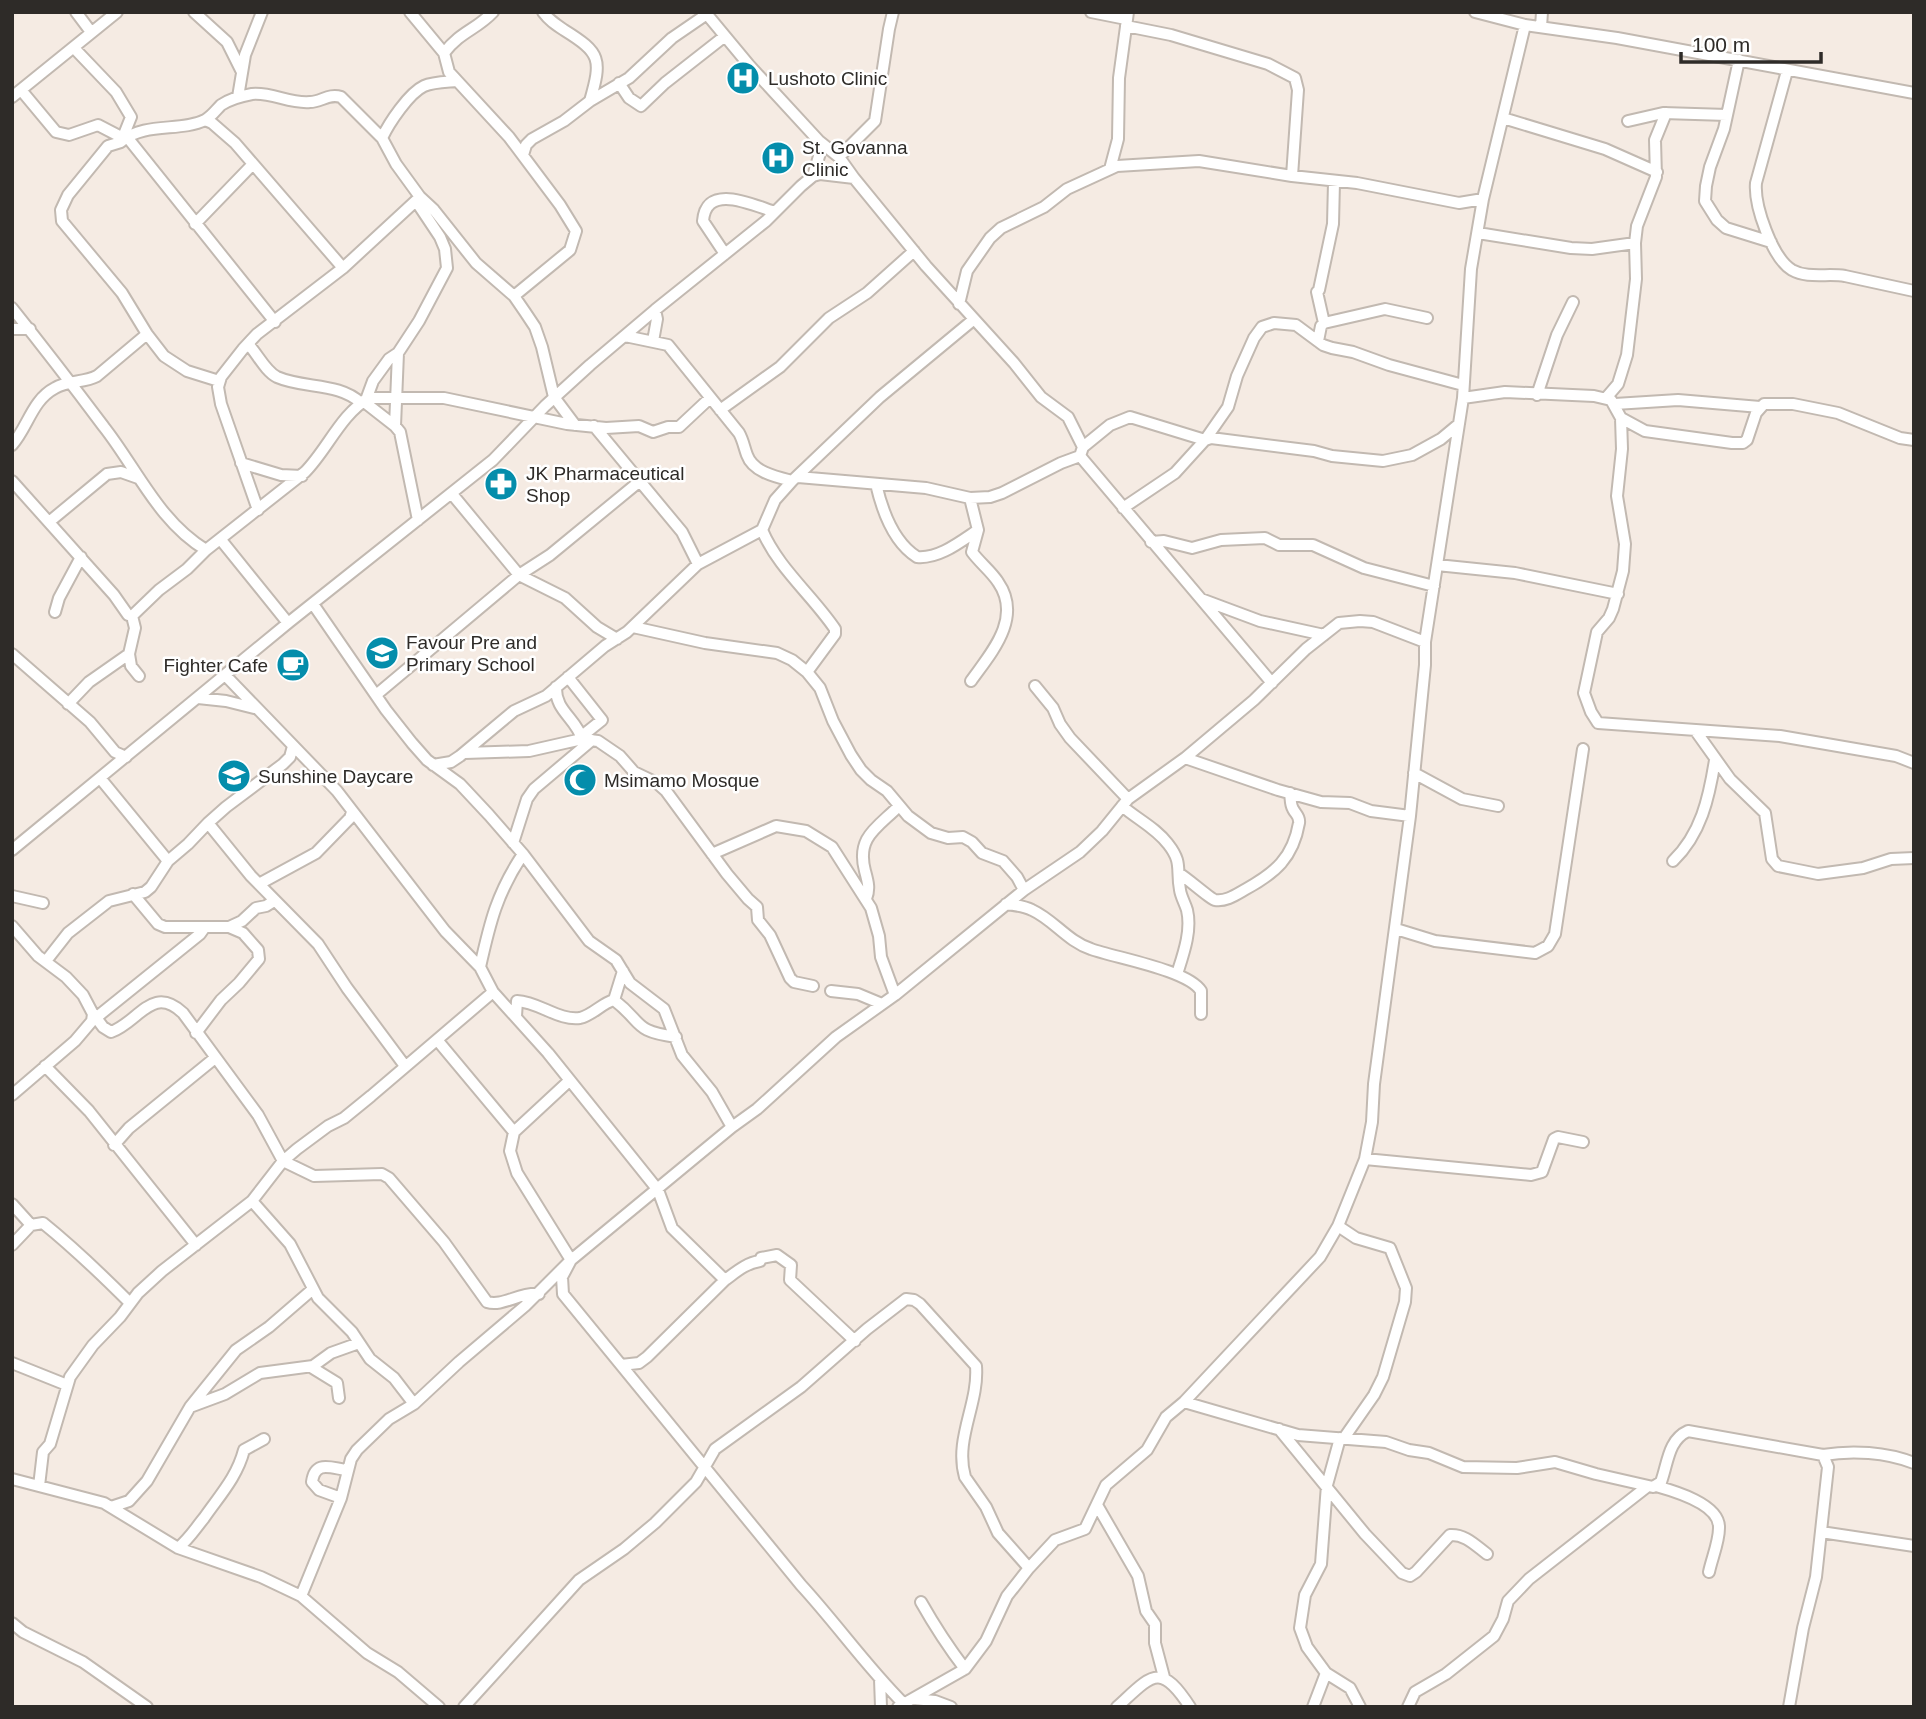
<svg xmlns="http://www.w3.org/2000/svg" width="1926" height="1719" font-family="Helvetica,sans-serif">
<rect width="100%" height="100%" fill="#f5ebe3"/>
<g fill="none" stroke-linecap="round" stroke-linejoin="round">
<defs>
<path id="street" d="M 76,12 L 91,32
M 194,12 L 227,42 L 242,72
M 410,12 L 444,53
M 493,12 C 476,30 461,31 444,53 L 449,72 L 509,137 L 560,205 L 576,231 L 570,250 L 514,296
M 543,12 C 549,20 555,24 564,30 C 601,53 602,59 590,101
M 705,12 L 749,65 L 819,141 L 839,157 L 854,178 L 926,266 L 1014,363 L 1041,397 L 1068,417 L 1083,447 L 1080,456 L 1272,683
M 1091,12 L 1126,19
M 1475,12 L 1525,25 L 1617,38 L 1914,93
M 1126,26 L 1171,35 L 1268,64 L 1295,78 L 1298,90 L 1292,176
M 1541,27 L 1542,12
M 74,48 L 116,92 L 131,117 L 121,142 L 108,146 L 68,195 L 61,210 L 62,221 L 122,293 L 147,334 L 164,356 L 187,371 L 219,381
M 1739,60 L 1724,129 L 1710,167 L 1706,186 L 1705,201 L 1717,220 L 1726,228 L 1771,242
M 1787,71 L 1756,183 C 1754,205 1772,258 1792,270 C 1808,279 1828,273 1845,276 C 1868,281 1891,286 1914,291
M 457,81 C 446,82 433,82 424,86 C 409,93 389,123 382,138 L 396,164 L 420,197 L 434,210 L 476,263 L 514,296 L 525,312 L 535,327 L 542,347 L 554,397 L 575,425
M 619,83 L 629,98 L 641,106 L 665,83 L 725,36
M 21,90 L 56,132 L 69,135 L 98,125 L 123,138
M 12,97 L 117,12
M 238,97 L 245,55 L 262,12
M 1503,118 L 1605,149 L 1657,172
M 205,120 L 212,123 L 235,143 L 343,268
M 1628,121 L 1663,113 L 1727,115
M 127,137 L 275,322
M 122,141 C 145,122 181,132 205,120 C 212,116 216,110 221,105 C 230,99 241,96 252,94 C 272,92 290,104 310,102 C 321,102 329,93 341,97 L 382,138
M 523,155 L 526,145 L 532,139 L 564,121 L 590,101 L 629,78 L 672,38 L 707,14
M 839,157 L 875,121 L 889,29 L 893,12
M 1110,169 L 1118,139 L 1119,78 L 1128,12
M 813,176 L 820,153 L 819,141
M 195,224 L 253,164
M 1478,233 L 1571,248 L 1592,249 L 1635,243
M 725,254 L 703,221 C 706,182 753,205 775,212
M 959,304 L 967,271 L 990,238 L 1001,228 L 1044,207 L 1067,189 L 1117,166 L 1199,161 L 1292,176 L 1357,183 L 1459,203 L 1483,199
M 12,308 C 44,348 74,387 104,427 C 137,469 159,522 206,550
M 1324,323 L 1317,292 L 1319,290 L 1333,224 L 1334,182
M 12,329 L 30,329
M 625,336 L 668,345 L 739,433 C 743,440 744,447 747,455 C 753,472 776,477 792,481
M 653,341 L 657,319 L 655,310
M 1318,341 L 1321,326 L 1324,323 L 1385,309 L 1427,318
M 248,344 C 257,353 265,371 277,377 C 304,389 339,382 361,403
M 1537,395 L 1557,335 L 1573,302
M 1463,398 L 1505,392 L 1594,396 L 1611,400 L 1621,418 L 1645,431 L 1732,443 L 1743,443 L 1747,440 L 1756,413 L 1764,404 L 1793,404 L 1838,413 L 1900,438 L 1914,440
M 1606,398 L 1618,384 L 1627,355 L 1636,279 L 1635,243 L 1637,226 L 1656,177 L 1655,140 L 1666,113
M 366,400 L 373,381 L 389,359 L 398,353 L 419,321 L 447,268 L 445,249 L 440,237 L 416,201
M 363,401 L 395,426 L 400,432 L 418,520
M 1615,404 L 1678,400 L 1760,407
M 720,410 L 780,367 L 829,318 L 867,293 L 914,251
M 1621,418 L 1622,449 L 1617,496 L 1625,544 L 1623,571 L 1613,609 L 1609,618 L 1597,632 L 1584,693 L 1591,712 L 1598,723 L 1780,736 L 1896,756 L 1914,763
M 395,426 L 398,353
M 594,426 L 682,532 L 698,564
M 12,445 C 28,427 32,400 55,388 C 68,380 84,383 97,376 L 147,334
M 1083,447 L 1110,425 L 1130,417 L 1205,440 L 1228,407 L 1237,376 L 1254,338 L 1262,327 L 1274,323 L 1296,325 L 1323,345 L 1332,348 L 1353,352 L 1389,365 L 1463,385
M 241,463 L 281,475 L 302,476
M 798,477 L 926,488 L 970,498 L 990,497 L 1002,493 L 1061,463 L 1080,456
M 12,481 L 114,595 L 128,615 L 132,616
M 876,484 C 882,510 893,542 917,557 C 939,559 960,542 978,530
M 452,494 L 519,575 L 565,598 L 597,627 L 617,639
M 970,498 L 978,530 L 972,552 C 980,563 991,571 998,582 C 1023,618 991,653 971,681
M 1123,508 L 1175,473 L 1205,440 L 1211,438 L 1314,451 L 1332,456 L 1383,461 L 1412,455 L 1441,439 L 1459,424
M 258,510 L 221,404 L 218,387 L 221,377 L 243,349 L 257,334 L 343,268 L 420,197
M 49,522 L 107,474 L 121,472 L 138,478
M 762,530 C 778,568 812,595 835,629 L 835,634 L 807,672
M 221,540 L 288,623
M 1151,542 L 1164,541 L 1192,548 L 1221,540 L 1265,538 L 1279,545 L 1313,545 L 1364,568 L 1434,586
M 1437,565 L 1515,573 L 1618,594
M 1201,599 L 1260,621 L 1324,635
M 313,604 L 386,710 L 412,743 L 427,760 L 460,784 L 489,815 L 523,854 L 589,941 L 616,960 L 630,983 L 664,1009 L 682,1055 L 712,1092 L 732,1127
M 55,612 L 59,598 L 81,557
M 633,627 L 705,643 L 777,653 L 792,660 L 807,672 L 820,688 L 833,721 L 851,755 L 861,770 L 871,780 L 887,791 L 908,816 L 931,833 L 948,838 L 963,837 L 972,842 L 982,853 L 1003,861 L 1017,877 L 1024,890
M 1425,642 L 1463,398 L 1471,269 L 1483,199 L 1525,25
M 12,654 L 90,722 L 115,752 L 126,757
M 129,654 L 131,666 L 139,676
M 225,675 L 337,791 L 445,931 L 480,967 L 493,992 L 548,1053 L 658,1190 L 672,1228 L 725,1280
M 568,677 L 602,720 L 582,736
M 1035,686 L 1053,708 L 1060,724 L 1070,738 L 1128,799
M 556,687 C 555,711 576,718 582,739
M 376,695 L 519,575 L 550,555 L 640,481
M 198,698 L 226,701 L 254,708
M 68,704 L 89,682 L 129,654 L 135,628 L 132,616 L 159,590 L 187,569 L 206,550 L 305,472 C 327,450 341,414 369,398 L 444,398 L 567,424 L 606,428 L 639,426 L 653,432 L 668,427 L 679,427 L 710,398
M 1695,730 L 1730,779 L 1765,813 L 1772,859 L 1778,866 L 1818,874 L 1863,868 L 1891,859 L 1914,858
M 465,753 L 529,751 L 582,739 L 598,741 L 620,756 L 634,772 L 657,783 L 666,791 L 727,874 L 748,899 L 757,907 L 758,920 L 770,935 L 790,978 L 794,982 L 813,986
M 1185,758 L 1278,790 L 1321,802 L 1350,803 L 1371,811 L 1410,816
M 433,765 L 451,762 L 460,756 L 514,711 L 546,696 L 605,646 L 627,632 L 698,564 L 762,530 L 775,500 L 792,481 L 880,397 L 973,320
M 1414,773 L 1462,799 L 1498,806
M 100,778 L 168,861
M 1122,806 C 1137,819 1156,828 1168,844 C 1183,863 1176,869 1180,890 C 1181,897 1185,903 1187,910 C 1192,931 1183,955 1177,974
M 208,823 L 251,876 L 318,944 L 347,988 L 405,1066
M 513,843 L 527,799 L 534,789 L 592,740
M 12,850 L 288,623 L 493,460 L 545,406 L 590,365 L 655,310 L 766,221 L 801,186 L 813,176 L 820,174 L 854,178
M 712,854 L 776,826 L 806,831 L 832,847 L 871,908 L 879,936 L 881,957 L 895,995
M 1673,861 C 1701,834 1709,798 1715,760
M 1180,874 C 1188,879 1212,900 1215,900 C 1226,902 1237,894 1246,889 C 1275,873 1293,858 1299,823 C 1300,816 1296,815 1293,809 C 1290,804 1291,798 1290,793
M 259,884 L 316,853 L 350,818 L 352,812
M 133,894 L 158,924 L 165,927 L 229,927 L 242,921 L 256,908 L 266,906 L 274,901
M 12,896 L 43,903
M 866,899 C 870,889 868,882 865,871 C 856,837 877,828 899,806
M 1006,904 C 1015,905 1024,906 1032,910 C 1054,920 1067,941 1091,949 C 1116,958 1188,970 1201,991 L 1201,1014
M 12,926 L 38,956 L 66,977 L 83,995 L 93,1014 L 92,1021 L 75,1041 L 12,1095
M 1396,929 L 1435,941 L 1535,953 L 1548,946 L 1555,934 L 1583,749
M 46,961 L 68,933 L 109,901 L 145,892 L 151,887 L 168,861 L 188,844 L 208,823 L 226,807 L 283,764 L 290,757 L 293,746
M 480,967 C 490,922 497,893 523,854
M 831,991 L 858,994 L 882,1004
M 614,1000 L 623,971
M 516,1016 L 517,1001 C 539,1002 559,1021 580,1018 C 593,1015 602,1003 614,1000 C 644,1023 632,1031 676,1037
M 97,1019 L 103,1027 L 111,1032 C 139,1022 152,984 183,1013 L 258,1115 L 283,1161 L 314,1176 L 382,1174 L 389,1178 L 444,1242 L 487,1302 C 503,1307 519,1292 539,1294
M 92,1021 L 200,934 L 205,927
M 196,1033 L 221,1000 L 239,983 L 259,959 L 258,950 L 243,933 L 229,927
M 438,1041 L 514,1132
M 45,1066 L 89,1111 L 196,1245
M 569,1081 L 514,1132 L 510,1151 L 517,1173 L 571,1260 L 562,1277 L 563,1294 L 801,1585 C 836,1623 866,1666 903,1703
M 114,1145 L 129,1128 L 215,1058
M 1365,1159 L 1531,1175 L 1542,1172 L 1554,1139 L 1558,1137 L 1583,1142
M 252,1201 L 290,1244 L 318,1298 L 352,1332 L 370,1359 L 394,1378 L 414,1404
M 12,1204 L 31,1225 L 43,1223 C 74,1248 102,1275 130,1303
M 1338,1226 L 1356,1238 L 1390,1248 L 1406,1288 L 1405,1302 L 1383,1377 L 1374,1395 L 1344,1438
M 12,1245 L 31,1225
M 12,1363 L 67,1385
M 621,1365 L 639,1363 L 647,1357 L 725,1280 C 736,1272 746,1263 760,1261 L 761,1258 L 777,1255 L 791,1265 L 790,1280 L 855,1341
M 311,1367 L 337,1383 L 339,1398
M 1184,1402 L 1298,1435 L 1386,1442 L 1409,1450 L 1429,1453 L 1463,1467 L 1517,1468 L 1555,1462 L 1596,1474 L 1653,1487 L 1661,1482 C 1668,1463 1668,1440 1688,1431 L 1823,1455 L 1828,1467 L 1816,1577 L 1803,1628 L 1789,1707
M 190,1407 L 236,1350 L 269,1327 L 313,1289
M 1279,1429 L 1365,1534 L 1402,1573 L 1410,1576 L 1416,1572 L 1450,1535 C 1465,1534 1475,1545 1487,1554
M 1340,1438 L 1327,1485 L 1321,1564 L 1305,1595 L 1300,1628 L 1307,1647 L 1326,1673 L 1350,1688 L 1360,1707
M 1823,1455 C 1852,1450 1886,1452 1914,1463
M 12,1479 L 104,1503 L 178,1548 L 261,1577 L 301,1596 L 367,1653 L 398,1672 L 439,1707
M 39,1486 L 43,1452 L 50,1444 L 70,1377 L 93,1345 L 120,1317 L 138,1293 L 162,1271 L 252,1201 L 283,1161 L 297,1149 L 328,1126 L 344,1118 L 371,1096 L 493,992
M 1656,1486 C 1674,1491 1720,1504 1719,1528 C 1719,1542 1712,1558 1709,1572
M 341,1498 L 319,1490 L 312,1482 C 315,1460 330,1468 347,1470
M 1097,1505 L 1138,1576 L 1146,1611 L 1155,1624 L 1155,1643 L 1164,1677
M 111,1507 L 129,1501 L 147,1481 L 190,1407 L 225,1394 L 260,1373 L 313,1366 L 331,1353 L 359,1343
M 1821,1532 L 1914,1546
M 178,1548 C 189,1539 195,1529 204,1518 C 220,1495 237,1477 244,1450 L 264,1439
M 301,1596 L 341,1498 L 351,1459 L 357,1450 L 389,1419 L 414,1404 L 459,1362 L 525,1306 L 571,1260 L 732,1127 L 757,1109 L 836,1037 L 895,995 L 1024,890 L 1080,852 L 1102,831 L 1128,799 L 1185,758 L 1254,700 L 1306,649 L 1339,623 L 1360,621 L 1373,622 L 1425,642 L 1425,665 L 1410,816 L 1374,1084 L 1372,1122 L 1365,1159 L 1338,1226 L 1320,1257 L 1184,1402 L 1166,1417 L 1147,1450 L 1106,1485 L 1085,1529 L 1055,1540 L 1029,1568 L 1007,1596 L 986,1641 L 965,1669 L 898,1707
M 921,1602 C 934,1625 949,1648 965,1669
M 12,1623 L 23,1632 L 83,1662 L 147,1707
M 880,1679 L 881,1707
M 913,1699 L 935,1701 L 951,1707
M 464,1707 L 579,1580 L 624,1549 L 655,1523 L 696,1482 L 715,1449 L 801,1387 L 867,1329 L 906,1299 L 914,1300 L 920,1304 L 976,1366 C 979,1404 954,1439 965,1477 L 986,1507 L 998,1533 L 1029,1568
M 1117,1707 C 1152,1675 1160,1661 1190,1707
M 1313,1707 L 1326,1673
M 1408,1707 L 1415,1692 L 1446,1674 L 1494,1636 L 1503,1619 L 1508,1601 L 1529,1579 L 1648,1486"/>
</defs>
<use href="#street" stroke="#c2b9b1" stroke-width="14"/>
<use href="#street" stroke="#fff" stroke-width="10"/>
</g>
<defs>
<symbol id="hospital-disc" viewBox="-11 -11 22 22"><circle r="9.5" fill="#048dab" stroke="#fff"/><path d="M-5-5h3v3.5h4V-5h3V5h-3V1.5h-4V5h-3Z" fill="#fff"/></symbol>
<symbol id="pharmacy-disc" viewBox="-11 -11 22 22"><circle r="9.5" fill="#048dab" stroke="#fff"/><path d="M-2-6h4v4h4v4h-4v4h-4v-4h-4v-4h4Z" fill="#fff"/></symbol>
<symbol id="school-disc" viewBox="-11 -11 22 22"><circle r="9.5" fill="#048dab" stroke="#fff"/><path d="M0-5L7-2L0 1L-7-2ZM-4 1L0 2.5L4 1V4Q0 6-4 4Z" fill="#fff"/></symbol>
<symbol id="cafe-disc" viewBox="-11 -11 22 22"><circle r="9.5" fill="#048dab" stroke="#fff"/><path d="M-5.5-4.5H6V0H3Q3 3.5 0 3.5H-2.5Q-5.5 3.5-5.5 0ZM3-3.2v2h1.7v-2ZM-6 4.5H4V6H-6Z" fill="#fff"/></symbol>
<symbol id="mosque-disc" viewBox="-11 -11 22 22"><circle r="9.5" fill="#048dab" stroke="#fff"/><path d="M3.5-4.9A6 6 0 1 0 3.5 4.9A5 5 0 1 1 3.5-4.9Z" fill="#fff"/></symbol>
</defs>
<g fill-rule="evenodd">
<use href="#hospital-disc" x="724" y="59" width="38" height="38"/>
<use href="#hospital-disc" x="759" y="139" width="38" height="38"/>
<use href="#pharmacy-disc" x="482" y="465" width="38" height="38"/>
<use href="#school-disc" x="363" y="634" width="38" height="38"/>
<use href="#cafe-disc" x="274" y="646" width="38" height="38"/>
<use href="#school-disc" x="215" y="757" width="38" height="38"/>
<use href="#mosque-disc" x="561" y="761" width="38" height="38"/>
</g>
<g text-anchor="middle" dominant-baseline="central" stroke-width="5" stroke-linejoin="round" paint-order="stroke">
<g font-size="19" fill="#2e2b28" stroke="#fff" text-anchor="start">
<text x="768" y="78">Lushoto Clinic</text>
<text x="802" y="147">St. Govanna<tspan x="802" dy="22">Clinic</tspan></text>
<text x="526" y="473">JK Pharmaceutical<tspan x="526" dy="22">Shop</tspan></text>
<text x="406" y="642">Favour Pre and<tspan x="406" dy="22">Primary School</tspan></text>
<text x="268" y="665" text-anchor="end">Fighter Cafe</text>
<text x="258" y="776">Sunshine Daycare</text>
<text x="604" y="780">Msimamo Mosque</text>
</g>
</g>
<rect width="1926" height="1719" fill="none" stroke="#2e2b28" stroke-width="28"/>
<path d="M1681 52v10h140v-10" fill="none" stroke="#2e2b28" stroke-width="3.5"/>
<text x="1692" y="52" font-size="21" fill="#2e2b28" stroke="#ffffff" stroke-width="5" paint-order="stroke">100 m</text>
</svg>
